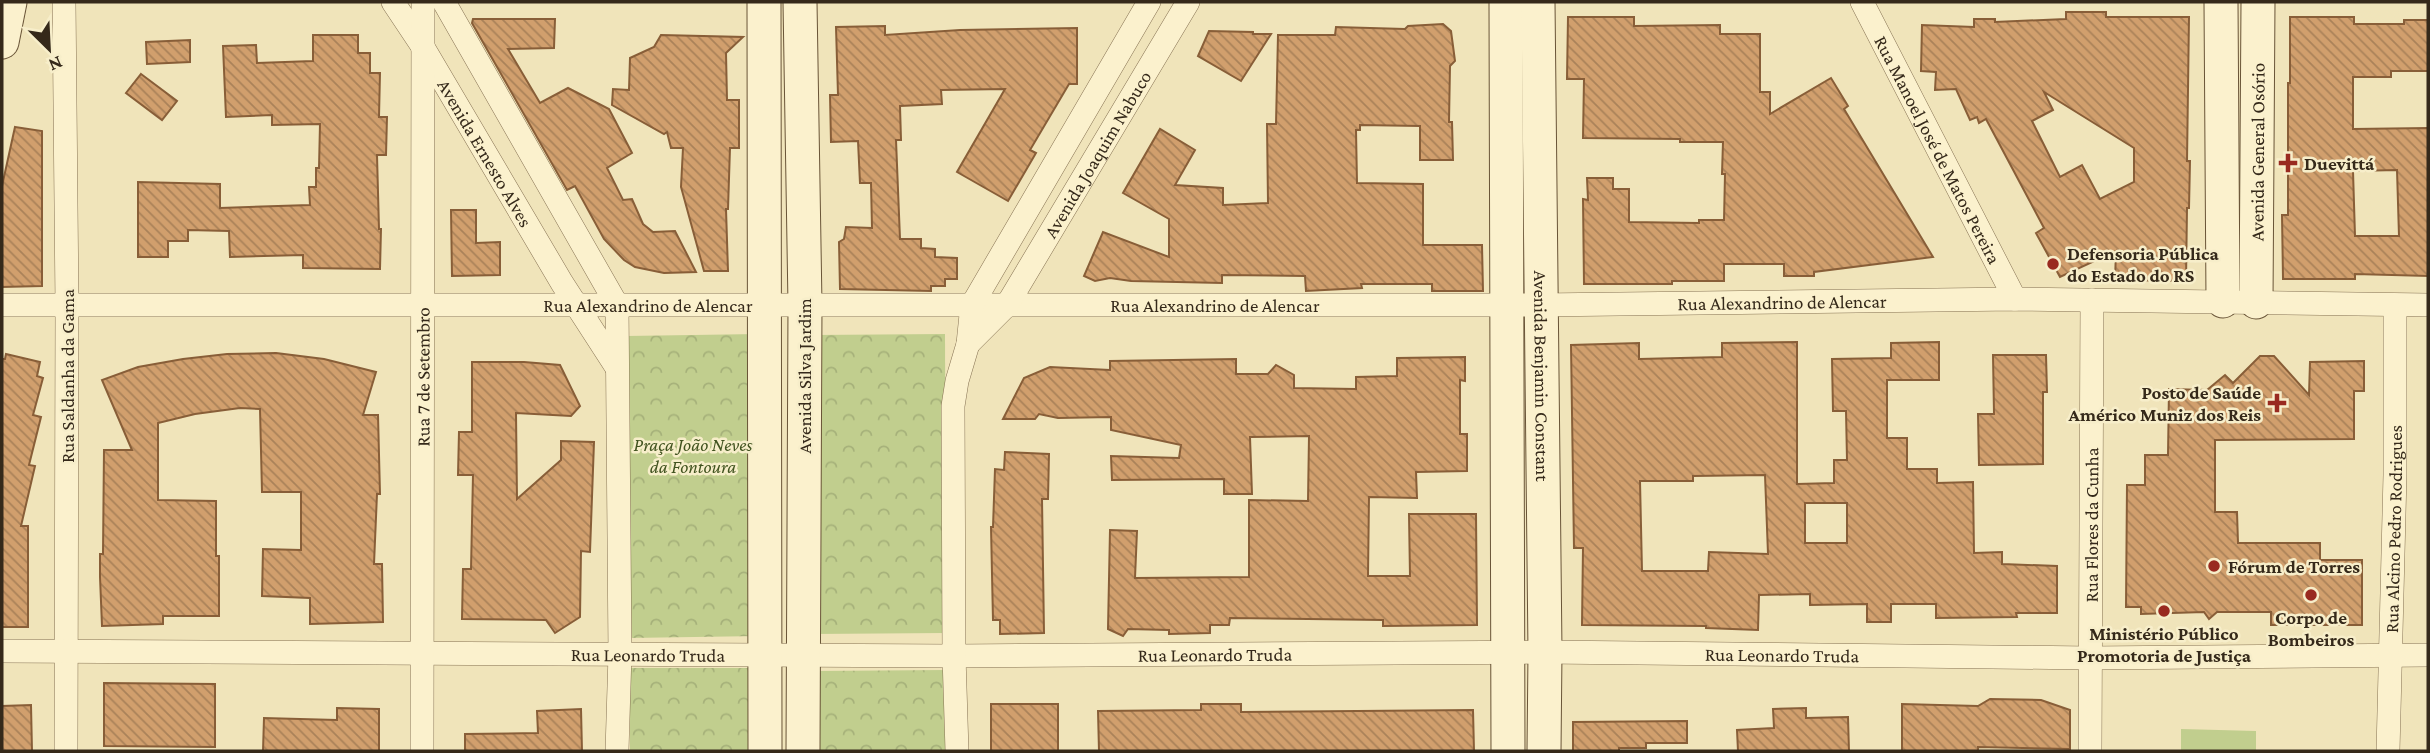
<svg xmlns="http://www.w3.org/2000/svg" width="2430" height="753" font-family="'Crimson Pro',serif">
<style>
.forest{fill:url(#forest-crowns)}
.garden{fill:#c1ce8e}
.building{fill:url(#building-back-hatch);stroke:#885e38;stroke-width:2;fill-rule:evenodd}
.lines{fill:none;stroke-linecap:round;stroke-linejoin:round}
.street-casing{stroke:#877354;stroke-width:24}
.secondary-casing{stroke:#695437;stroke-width:35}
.street{stroke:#fbf1cd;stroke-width:23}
.secondary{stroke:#fbf1cd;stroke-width:33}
.poi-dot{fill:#992a20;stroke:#f7eeca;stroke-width:2.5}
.labels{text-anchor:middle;stroke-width:5;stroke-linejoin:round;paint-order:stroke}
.street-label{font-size:19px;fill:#35291a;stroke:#f7eeca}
.poi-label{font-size:19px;font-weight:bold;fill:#35291a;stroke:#f7eeca;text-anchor:start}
.park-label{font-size:19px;font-style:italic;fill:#41531f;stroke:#f7eeca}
</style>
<defs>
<pattern id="forest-crowns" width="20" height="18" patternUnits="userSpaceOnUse" patternTransform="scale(1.75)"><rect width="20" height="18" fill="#c1ce8e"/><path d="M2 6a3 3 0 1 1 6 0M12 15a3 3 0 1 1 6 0" fill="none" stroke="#a6b17a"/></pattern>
<pattern id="building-back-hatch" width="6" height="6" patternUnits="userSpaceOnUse" patternTransform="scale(1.75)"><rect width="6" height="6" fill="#d19f6d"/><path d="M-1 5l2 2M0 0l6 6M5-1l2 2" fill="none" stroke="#aa8259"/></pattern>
</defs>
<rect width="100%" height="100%" fill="#f0e4ba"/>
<g class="forest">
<path d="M758,334L760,636L629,638L626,336Z"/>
<path d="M945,334L946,633L813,634L812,335Z"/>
<rect x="630" y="668" width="125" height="83"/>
<path d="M946,670V751H813L812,671Z"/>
</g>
<path class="garden" d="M2181,729L2256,731V751H2181Z"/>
<g class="building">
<path d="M2066,12H2106V17H2189L2187,161H2190L2189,208H2187L2186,281L2115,280L2116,251L2060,277L2036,233L2044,228L1986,119L1979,123L1977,117L1970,120L1956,89L1935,90L1936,72L1921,71L1922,25L1974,27V19H1995V22L2066,19ZM2044,92L2134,148V182L2100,199L2082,165L2060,177L2032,121L2053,110Z"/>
<path d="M1568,17H1634V26L1720,25V34H1760V92H1770V114L1831,78L1848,106L1844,109L1933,257L1814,272V276H1784V264H1724V281H1672V284H1584L1583,199L1588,200L1587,178H1613V189H1629V222L1699,223V220H1724L1725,174H1722L1723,142H1680V139L1583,138L1584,79H1567Z"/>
<path d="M2290,17H2354V24H2404V20H2428V71H2391V77H2353V129L2428,128V276L2355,274V279H2283L2282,215H2288V83H2290ZM2397,170L2399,236H2355L2353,171Z"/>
<path d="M473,19H555L554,48L508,49L540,103L568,88L609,109L632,153L607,168L623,200L632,199L643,224L653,232L675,231L696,272L664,273L635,267L624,260L604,239L575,186L567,190L472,23Z"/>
<path d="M1443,24L1451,31L1455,61L1450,66L1449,122H1452L1453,160H1420V126L1360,125V130H1356L1357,183L1423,184V245H1482L1483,291H1432V284H1361L1362,288L1306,291L1305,276L1222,275V283L1131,281L1110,278L1095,281L1084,276L1103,232L1169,257V219L1123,193L1160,129L1195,150L1175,185L1223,188V205L1268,203L1267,124H1276L1278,35H1335L1336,27L1405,29L1408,26Z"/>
<path d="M885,26V35L960,30L1077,28V84H1069L1030,150L1036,153L1008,201L957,172L1005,89L941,90L942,104L900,106L901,140H896L900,239H921V248L935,249V257L957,258V279H945V286H931V291L840,289L839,242L844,239L846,227L872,228L871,183H860L858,141L831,142L830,95H838L836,27Z"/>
<path d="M1209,31L1253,32V34H1271L1241,81L1198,56Z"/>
<path d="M313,35H358V53H370V73H380L379,117H387L386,155H377L379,229H381L380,269L303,268V255L230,257L229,231L188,230V241H168V257H138V182L220,184V208L310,205L309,187H316V168H319L320,124L272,125V115L226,117L223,46L256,45L257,63L313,61Z"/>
<path d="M661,35L743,37L726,53L727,100H739V148H730L728,209H726L728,271H704L681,187L683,148H671L667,132L664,134L612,105L613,89L629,90L630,58L654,47Z"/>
<path d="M190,40V62L147,64L146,42Z"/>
<path d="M141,74L177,101L162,120L126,93Z"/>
<path d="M15,127L42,131V286L2,287V186Z"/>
<path d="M451,210H476V243L500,242V275L452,276Z"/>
<path d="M1797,342V484L1834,483V460H1847L1846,411H1833L1832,359L1891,358V343L1939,342V380H1887V438H1907V469H1937V483L1973,482L1974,553L2002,552V564L2057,566V613H2016L2017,617L1936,618V604H1891V622H1867V604L1810,605V594L1759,595L1758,630L1706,628V626L1582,625L1583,548H1574L1571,345L1639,343V359L1722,357V343ZM1765,475L1768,554L1709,552L1708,571H1642L1640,481H1693V476ZM1805,503H1847V543H1805Z"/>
<path d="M276,353L324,359L376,372L363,415H378L380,494H377L374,564H382L383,622L310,624V598L262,596L263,549L301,550V492H262L260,409L240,408L195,414L158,423V500L216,501V556H219V616H163V624L102,626L100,577V554H103L104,450H132L102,380L138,367L183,359L227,354Z"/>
<path d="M6,354L40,362L37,376L43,378L33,415L41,417L29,465L35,466L21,526H28V627H2V359H5Z"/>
<path d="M1993,355H2046L2047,392H2043V464L1979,465L1978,414H1994Z"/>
<path d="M2260,356H2274L2309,395L2310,362L2364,361V391H2354V439L2215,440V512H2237L2238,543H2320V560H2362V625H2271V612H2217L2209,619L2204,612L2141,614V607H2126L2127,485H2145V455H2168L2169,389L2207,390L2225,375L2233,383Z"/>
<path d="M1465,357V381L1460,380V434H1467V471L1416,472L1417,498L1369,497L1368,576H1410L1409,514H1476L1477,625L1383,626V620L1230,618L1229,625H1210V633L1169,634V630L1128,629L1123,636L1108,629L1110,530L1137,531L1135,578L1249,577V500L1308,501L1309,436L1250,437L1252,494H1224V479L1112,480L1111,456L1179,458L1181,445L1111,430V417L1058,418L1039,414L1035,419H1003L1024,378L1050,367L1110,370V361L1236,359V374H1268L1276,365L1294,375V388L1356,389V377L1397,376V358Z"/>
<path d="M472,362H524L560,365L580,406L571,416L516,413L517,499L561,460V441L594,442L590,552L581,551L580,617L555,633L546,620L462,619L463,569H471L473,475H458L459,432H472Z"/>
<path d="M1005,452L1049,454L1048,499H1042L1044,633L1000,634V620H993L991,527H993L995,469L1004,470Z"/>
<path d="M104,683L215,684V747L104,746Z"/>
<path d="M1990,699L2041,700L2070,710V749L1978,747V751H1902V704L1978,706Z"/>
<rect x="991" y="704" width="67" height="47"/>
<path d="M1201,704H1241V712L1473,710L1474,751H1099L1098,711L1201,710Z"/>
<path d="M31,705L32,751H2V706Z"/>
<path d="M337,708L379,709V751H263L264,718L337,720Z"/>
<path d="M1806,708V718L1848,717L1849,751H1738L1737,730L1774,728L1773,709Z"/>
<path d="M581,709L582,751H465V734L538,733L537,711Z"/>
<path d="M1687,721V743H1646V748H1619V751H1573V722Z"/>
</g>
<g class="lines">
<g class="street-casing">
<g id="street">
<path d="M64,2L67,305L66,751"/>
<path id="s1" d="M393,2L423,47L562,283L617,368"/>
<path d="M444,2L617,305L620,654L617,751"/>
<path id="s2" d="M1862,2L2015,299"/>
<path id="s3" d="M2,305H1540L2015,299L2428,305"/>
<path id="s4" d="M968,344L1007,305L1188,2"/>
<path id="s5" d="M2,651L954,656L1545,652L2089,658L2428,655"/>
<path id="s6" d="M422,751L423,2"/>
<path d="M957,751L954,656L953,406L957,381L968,344L972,305L1149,2"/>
<path id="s7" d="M2090,751L2092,300"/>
<path id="s8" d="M2388,751L2395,475V305"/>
</g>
</g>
<g class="secondary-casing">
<g id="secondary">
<path d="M764,2L765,751"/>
<path d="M800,2L805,305L803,751"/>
<path d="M1506,2L1508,751"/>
<path id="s9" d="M1538,2L1545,652L1544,751"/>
<path d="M2221,2L2223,301"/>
<path d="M2,42L10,2"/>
<path id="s10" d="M2256,302L2258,2"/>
</g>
</g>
<use href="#street" class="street"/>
<use href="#secondary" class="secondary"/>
</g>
<g class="poi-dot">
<path d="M2284.5 152.5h7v7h7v7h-7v7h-7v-7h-7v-7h7z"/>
<circle cx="2053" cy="264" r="7"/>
<path d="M2273.5 392.5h7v7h7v7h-7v7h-7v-7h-7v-7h7z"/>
<circle cx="2214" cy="566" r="7"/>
<circle cx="2311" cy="595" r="7"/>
<circle cx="2164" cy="611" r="7"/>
</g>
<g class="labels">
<g class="street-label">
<text dy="7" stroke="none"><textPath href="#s2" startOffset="166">Rua Manoel José de Matos Pereira</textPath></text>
<text dy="7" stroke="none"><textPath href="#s10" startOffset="150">Avenida General Osório</textPath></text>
<text dy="7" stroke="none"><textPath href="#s1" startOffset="177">Avenida Ernesto Alves</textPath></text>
<text dy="7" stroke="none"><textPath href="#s4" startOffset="231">Avenida Joaquim Nabuco</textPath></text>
<text dy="7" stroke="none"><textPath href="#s3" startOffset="1780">Rua Alexandrino de Alencar</textPath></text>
<text dy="7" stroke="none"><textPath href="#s3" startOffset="646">Rua Alexandrino de Alencar</textPath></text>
<text dy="7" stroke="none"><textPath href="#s3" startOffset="1213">Rua Alexandrino de Alencar</textPath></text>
<text transform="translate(67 376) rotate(-90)" y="7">Rua Saldanha da Gama</text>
<text dy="7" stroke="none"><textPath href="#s6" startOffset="374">Rua 7 de Setembro</textPath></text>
<text transform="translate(804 376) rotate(-90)" y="7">Avenida Silva Jardim</text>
<text dy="7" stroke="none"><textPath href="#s9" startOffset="374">Avenida Benjamin Constant</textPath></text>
<text dy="7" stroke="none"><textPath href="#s7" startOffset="226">Rua Flores da Cunha</textPath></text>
<text dy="7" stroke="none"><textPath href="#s8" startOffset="222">Rua Alcino Pedro Rodrigues</textPath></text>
<text dy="7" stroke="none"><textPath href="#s5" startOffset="646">Rua Leonardo Truda</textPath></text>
<text dy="7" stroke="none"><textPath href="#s5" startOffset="1213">Rua Leonardo Truda</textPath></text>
<text dy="7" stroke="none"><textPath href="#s5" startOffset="1780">Rua Leonardo Truda</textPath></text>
</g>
<g class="poi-label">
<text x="2304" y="170">Duevittá</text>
<text x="2067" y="260">Defensoria Pública<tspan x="2067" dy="22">do Estado do RS</tspan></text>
<text x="2261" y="399" text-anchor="end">Posto de Saúde<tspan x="2261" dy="22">Américo Muniz dos Reis</tspan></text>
<text x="2228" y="573">Fórum de Torres</text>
<text x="2311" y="624" text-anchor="middle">Corpo de<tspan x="2311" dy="22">Bombeiros</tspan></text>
<text x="2164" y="640" text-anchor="middle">Ministério Público<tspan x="2164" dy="22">Promotoria de Justiça</tspan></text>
</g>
<g class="park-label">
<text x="693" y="451">Praça João Neves<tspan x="693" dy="22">da Fontoura</tspan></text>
</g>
</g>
<rect width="2430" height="753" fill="none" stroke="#35291a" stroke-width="7"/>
<g transform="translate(49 49) rotate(156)" stroke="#f7eeca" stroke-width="5" paint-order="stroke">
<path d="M0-5L12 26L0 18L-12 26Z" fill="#35291a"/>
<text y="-10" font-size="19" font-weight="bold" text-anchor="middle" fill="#35291a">N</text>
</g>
</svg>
